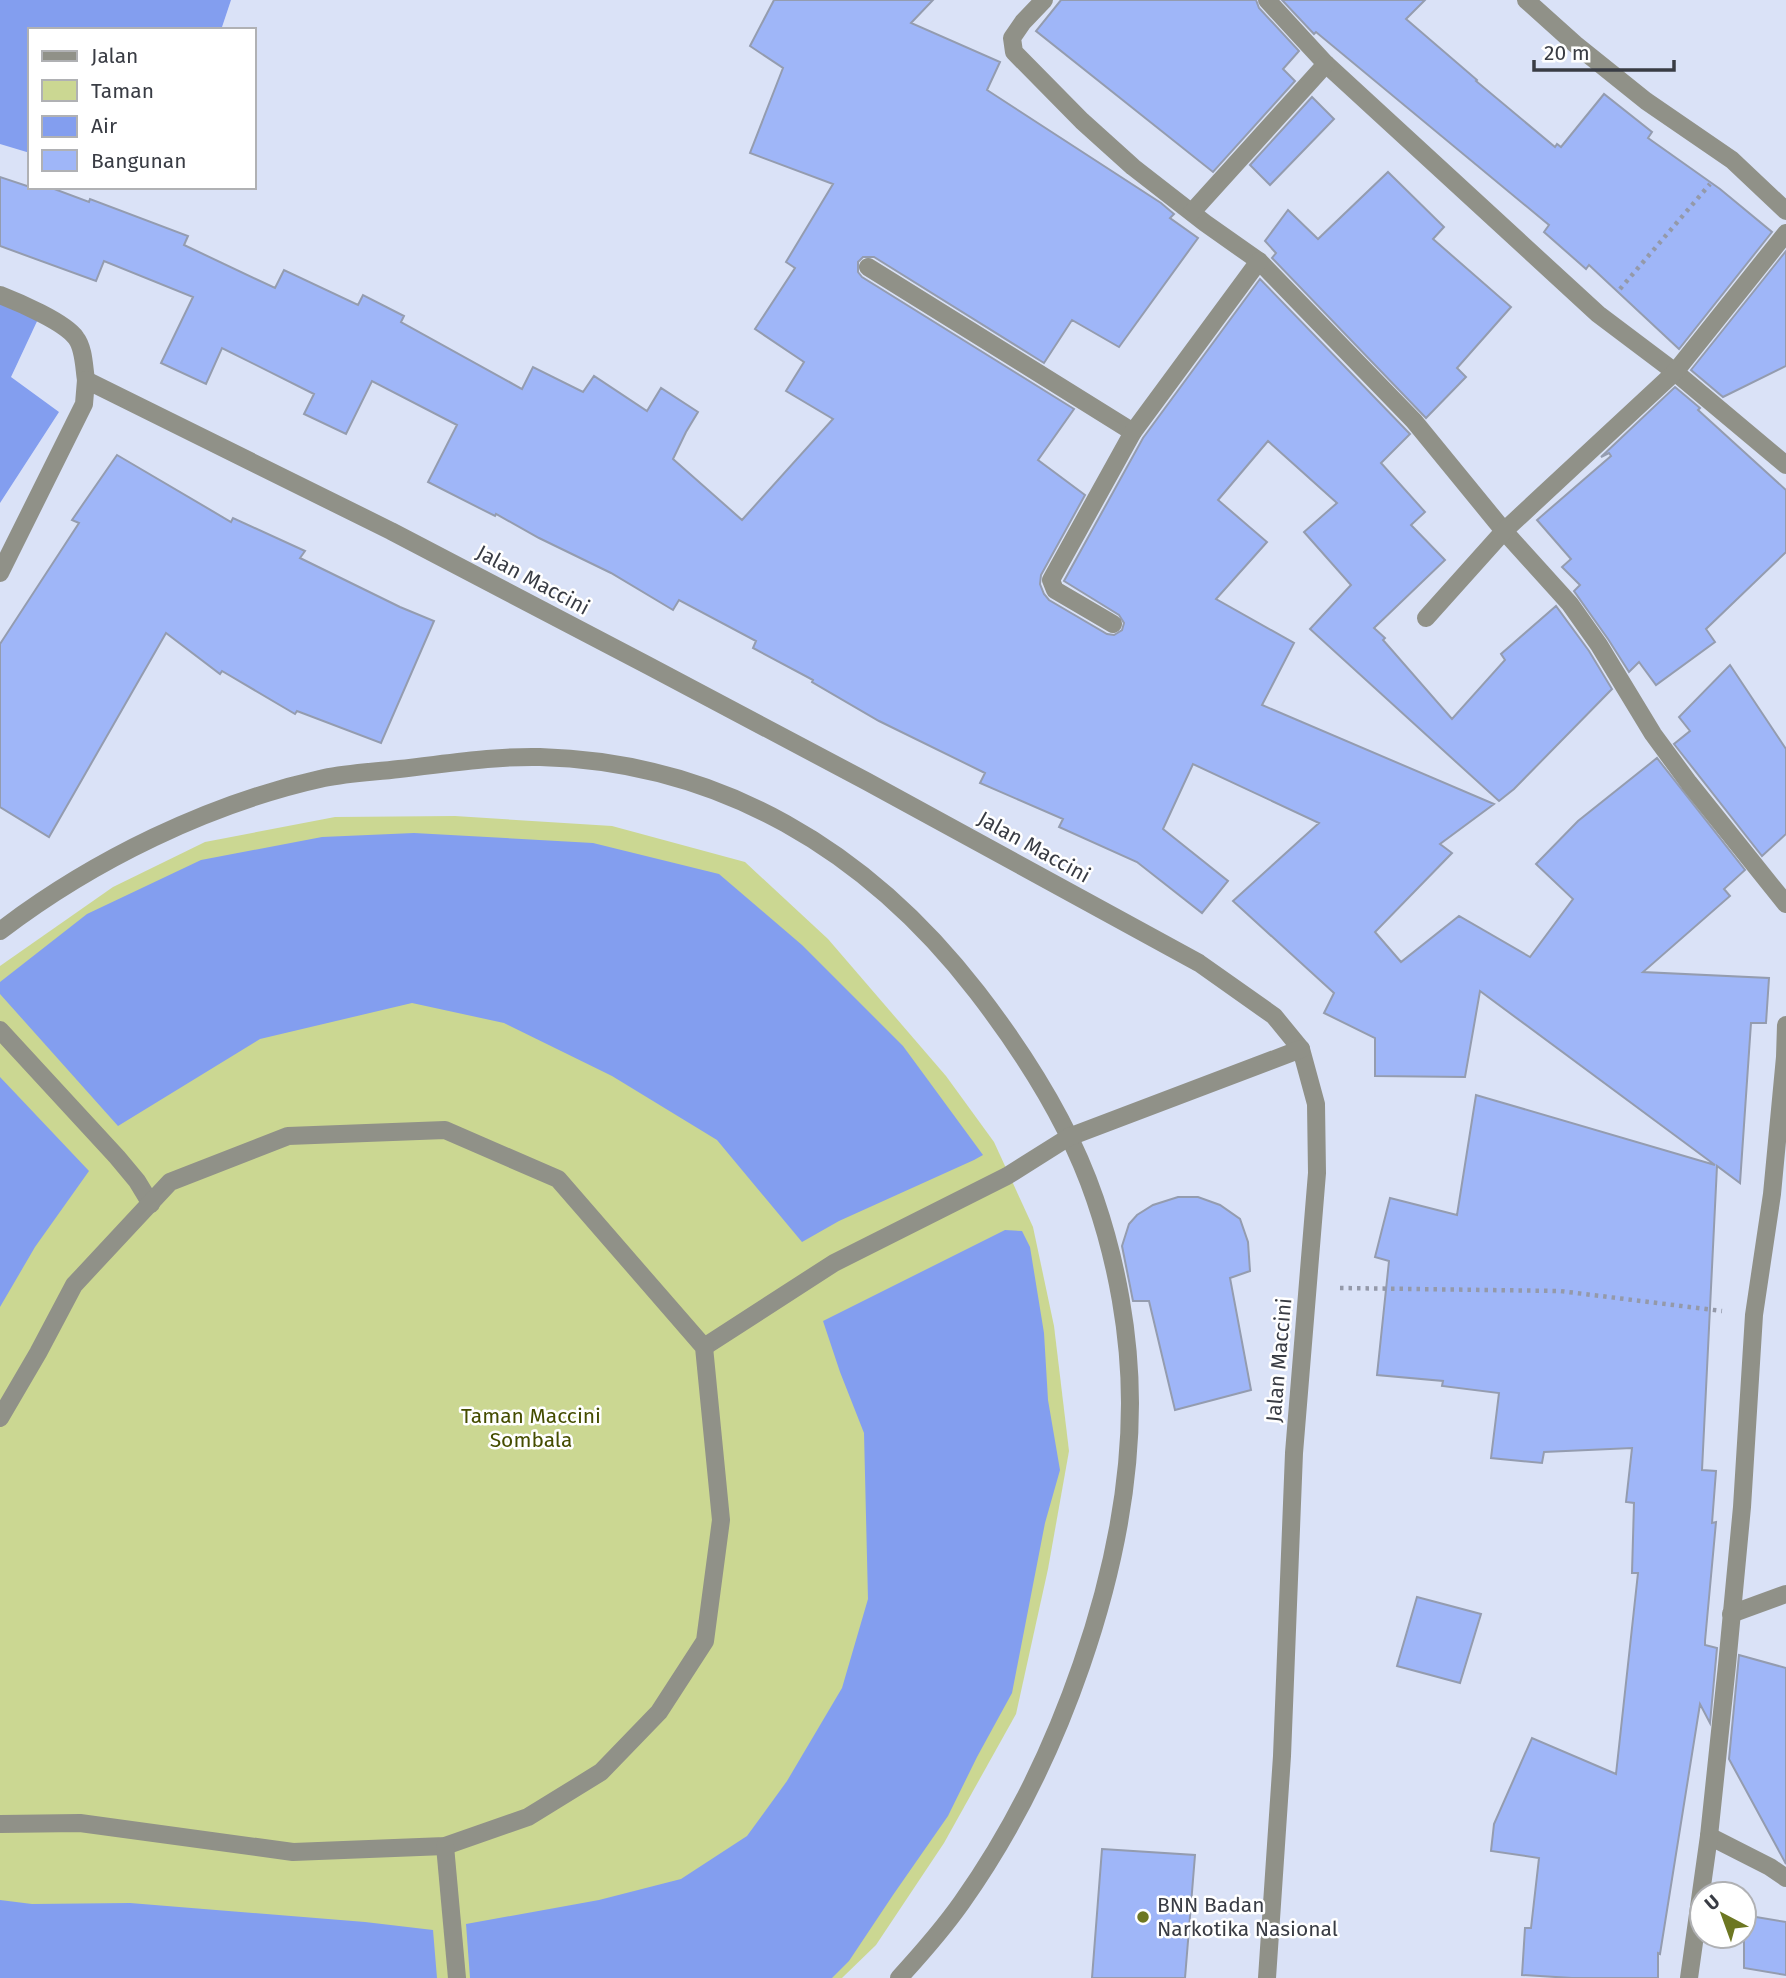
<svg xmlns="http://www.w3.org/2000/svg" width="1786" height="1978" font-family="'Fira Sans',sans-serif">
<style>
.green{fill:#cbd792}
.water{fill:#839eef}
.building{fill:#9fb6f8;stroke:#949caf;stroke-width:2}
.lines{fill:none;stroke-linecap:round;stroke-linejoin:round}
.path{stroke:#9499a9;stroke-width:4.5;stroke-dasharray:3.5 5;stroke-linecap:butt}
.minor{stroke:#909188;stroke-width:18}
.poi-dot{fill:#6d7722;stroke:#fff;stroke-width:2.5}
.labels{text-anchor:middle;stroke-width:5;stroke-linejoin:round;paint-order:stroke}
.street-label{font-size:21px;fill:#393c44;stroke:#fff}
.park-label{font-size:21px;fill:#454d00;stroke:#fff}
.poi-label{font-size:21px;fill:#393c44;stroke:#fff;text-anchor:start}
</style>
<rect width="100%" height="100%" fill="#dae2f7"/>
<path class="green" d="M455,816L612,826L745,862L828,939L946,1076L994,1142L1033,1227L1054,1326L1069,1451L1048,1569L1016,1714L944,1843L876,1945L842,1978H0V966L113,887L205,842L335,817Z"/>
<g class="water">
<path d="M0,0H231L221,30H30V153L0,144Z"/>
<path d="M0,301L39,317L11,377L59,412L0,503Z"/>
<path d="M414,833L593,843L719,874L802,945L903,1046L983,1155L974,1160L839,1221L802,1242L717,1140L612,1076L504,1023L412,1003L260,1039L118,1126L0,994V982L87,914L201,860L322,837Z"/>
<path d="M0,1077L89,1171L35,1247L0,1307Z"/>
<path d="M1005,1230L1022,1231L1030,1247L1044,1333L1048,1400L1060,1470L1045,1523L1012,1693L977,1757L948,1816L893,1895L849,1961L832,1978H470L466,1924L599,1900L681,1879L747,1836L787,1781L842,1688L868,1599L864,1433L840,1372L823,1321Z"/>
<path d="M0,1900L32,1904L130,1903L365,1922L433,1930L437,1978H0Z"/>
</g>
<g class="building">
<path d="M774,0H933L911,23L1000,62L987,90L1161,203L1174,214L1170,218L1198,238L1119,347L1072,320L1044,363L874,257H863L858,262V272L862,277L1074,409L1038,460L1085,495L1041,575L1040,584L1044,594L1049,600L1107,634L1114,635L1122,630L1124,623L1119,615L1064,581L1143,438L1260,279L1410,434L1381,463L1425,512L1411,525L1445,560L1374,628L1385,638L1383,640L1452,719L1505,660L1501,654L1556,606L1589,651L1612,689L1514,789L1499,801L1310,629L1351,585L1304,532L1337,503L1268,441L1218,500L1267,542L1216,599L1294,643L1262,705L1494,804L1440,844L1452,853L1375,932L1401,962L1459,916L1530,957L1573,899L1536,864L1578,821L1657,758L1745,870L1724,889L1730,896L1643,972L1769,978L1766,1023H1751L1740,1183L1717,1166L1702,1470L1716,1471L1712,1523L1716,1522L1705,1641V1645L1717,1648L1710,1723L1700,1704L1660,1954L1658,1953V1978H1572L1522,1975L1525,1928H1531L1539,1858L1491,1851L1494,1824L1532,1738L1616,1774L1638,1573H1632L1634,1503L1626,1502L1632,1448L1544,1452L1542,1463L1491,1458L1499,1393L1442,1386L1443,1381L1377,1375L1389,1261L1375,1257L1390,1198L1457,1215L1476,1095L1715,1165L1480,991L1465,1077L1375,1076V1038L1324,1013L1334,993L1233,901L1319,823L1193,764L1163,829L1228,881L1202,913L1137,862L1059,827L1063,819L980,783L985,773L879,721L812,682L813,680L753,648L756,641L679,600L673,610L611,573L539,538L496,514L495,516L428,482L457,425L372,381L346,434L304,414L314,394L222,348L206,384L161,363L193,297L104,261L96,281L0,246V177L30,187H49L89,202L90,199L188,236L184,245L275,288L284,270L358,305L363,295L404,316L401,322L522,389L533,367L583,392L594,376L647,411L661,388L698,412L686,432L673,459L742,520L833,419L786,391L804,362L755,329L795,268L786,262L833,184L750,153L783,68L750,46Z"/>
<path d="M1061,0H1256L1259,8L1299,51L1283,69L1295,81L1213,172L1036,31Z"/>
<path d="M1282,0H1425L1406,19L1477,80L1476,81L1555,147L1557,144L1561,147L1604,94L1652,132L1648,138L1720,189L1772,232L1679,349L1589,265L1586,269L1544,232L1549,225L1316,32L1314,34Z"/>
<path d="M1312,97L1334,119L1270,185L1250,165Z"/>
<path d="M1388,172L1444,227L1433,239L1511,307L1457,368L1466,377L1426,418L1272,258L1276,253L1265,241L1288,210L1318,239Z"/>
<path d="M1786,251V366L1723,397L1691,370Z"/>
<path d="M1675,387L1700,408L1698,410L1786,490V552L1706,629L1715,642L1656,685L1639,662L1629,672L1608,639L1574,591L1580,585L1562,567L1571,559L1537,520L1611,456L1609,453L1601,457Z"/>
<path d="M117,455L231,522L233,518L305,551L300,558L400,607L434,621L381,743L297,711L295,714L222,671L220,674L166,633L49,837L0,807V644L79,523L72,520Z"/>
<path d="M1730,665L1786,749V834L1762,856L1674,744L1690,731L1679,717Z"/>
<path d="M1178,1197H1198L1220,1205L1240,1219L1248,1242L1250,1271L1230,1278L1251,1390L1175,1410L1149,1301H1133L1122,1246L1129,1224L1137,1215L1153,1205Z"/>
<path d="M1417,1597L1481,1614L1460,1683L1397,1666Z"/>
<path d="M1739,1655L1786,1668V1864L1729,1759Z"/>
<path d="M1102,1849L1195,1855L1185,1978H1092Z"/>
<path d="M1744,1915L1786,1922V1975L1744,1968Z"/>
</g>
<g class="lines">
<g class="path">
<path d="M1620,289L1710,184"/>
<path d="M1340,1288L1560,1291L1722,1311"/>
</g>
<g class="minor">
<path d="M1044,0L1023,22L1012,38L1014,52L1082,121L1133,167L1205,223L1259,261L1414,421L1504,531L1570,604L1599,645L1653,734L1689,783L1786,904"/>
<path d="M1267,0L1326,64L1598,314L1675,372L1786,465"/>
<path d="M1526,0L1575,44L1646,101L1732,160L1786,211"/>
<path d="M1192,212L1326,64"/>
<path d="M868,267L1133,432"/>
<path d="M0,295C18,302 65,322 76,338C84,348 84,368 86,380"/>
<path d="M0,573L84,404L86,380L391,531L649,666L866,781L1199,963L1274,1016L1301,1049L1316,1104L1317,1173L1294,1453L1282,1756L1267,1978"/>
<path d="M1426,618L1504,531L1675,372L1786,233"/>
<path d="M1113,624L1055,590L1051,580L1133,432L1259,261"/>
<path d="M0,931C93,860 210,803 324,778C349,773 374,772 399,769C446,764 493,756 540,757C721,762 868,851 977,992C1024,1053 1070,1125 1095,1199C1117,1263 1130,1335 1130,1403C1130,1569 1057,1768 962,1902C943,1929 921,1954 899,1978"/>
<path d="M0,1030L117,1157L137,1181L151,1204"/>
<path d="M704,1347L834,1263L1007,1176L1069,1137L1301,1049"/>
<path d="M0,1418L38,1353L74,1285L170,1182L288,1136L445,1130L558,1179L704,1347L721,1520L705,1641L659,1712L601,1772L528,1817L445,1846L293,1852L80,1823L0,1824"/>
<path d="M1731,1614L1786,1594"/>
<path d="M1709,1836L1770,1867L1786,1878"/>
<path d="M445,1846L457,1978"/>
<path d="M1689,1978L1709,1836L1727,1665L1742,1507L1754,1315L1772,1194L1785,1057L1786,1025"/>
</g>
</g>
<circle class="poi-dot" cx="1143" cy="1917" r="7"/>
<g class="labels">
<g class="street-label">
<text transform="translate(533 580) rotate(28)" y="7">Jalan Maccini</text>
<text transform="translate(1034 847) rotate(29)" y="7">Jalan Maccini</text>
<text transform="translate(1279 1360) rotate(-85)" y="7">Jalan Maccini</text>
</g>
<g class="park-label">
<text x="531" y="1423">Taman Maccini<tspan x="531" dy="24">Sombala</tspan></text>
</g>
<g class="poi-label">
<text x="1157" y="1912">BNN Badan<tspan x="1157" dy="24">Narkotika Nasional</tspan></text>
</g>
</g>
<rect x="28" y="28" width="228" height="161" fill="#ffffff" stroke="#b0b1b4" stroke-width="2"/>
<rect x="42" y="51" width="35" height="10" fill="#909188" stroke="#b0b1b4" stroke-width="2"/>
<text x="91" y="63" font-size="21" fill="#393c44">Jalan</text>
<rect x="42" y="80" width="35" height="21" fill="#cbd792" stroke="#b0b1b4" stroke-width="2"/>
<text x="91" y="98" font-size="21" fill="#393c44">Taman</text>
<rect x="42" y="116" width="35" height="21" fill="#839eef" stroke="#b0b1b4" stroke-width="2"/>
<text x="91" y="133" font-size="21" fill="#393c44">Air</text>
<rect x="42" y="150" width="35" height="21" fill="#9fb6f8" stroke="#b0b1b4" stroke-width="2"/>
<text x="91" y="168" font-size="21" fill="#393c44">Bangunan</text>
<g transform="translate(1723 1915) rotate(319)"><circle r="33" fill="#ffffff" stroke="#b0b1b4" stroke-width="2"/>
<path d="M0-5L12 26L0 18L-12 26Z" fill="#6d7722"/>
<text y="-10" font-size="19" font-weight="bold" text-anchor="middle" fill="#393c44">U</text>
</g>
<path d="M1534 60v10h140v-10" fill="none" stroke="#393c44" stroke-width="3.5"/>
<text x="1544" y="60" font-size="21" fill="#393c44" stroke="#ffffff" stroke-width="5" paint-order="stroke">20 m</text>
</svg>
